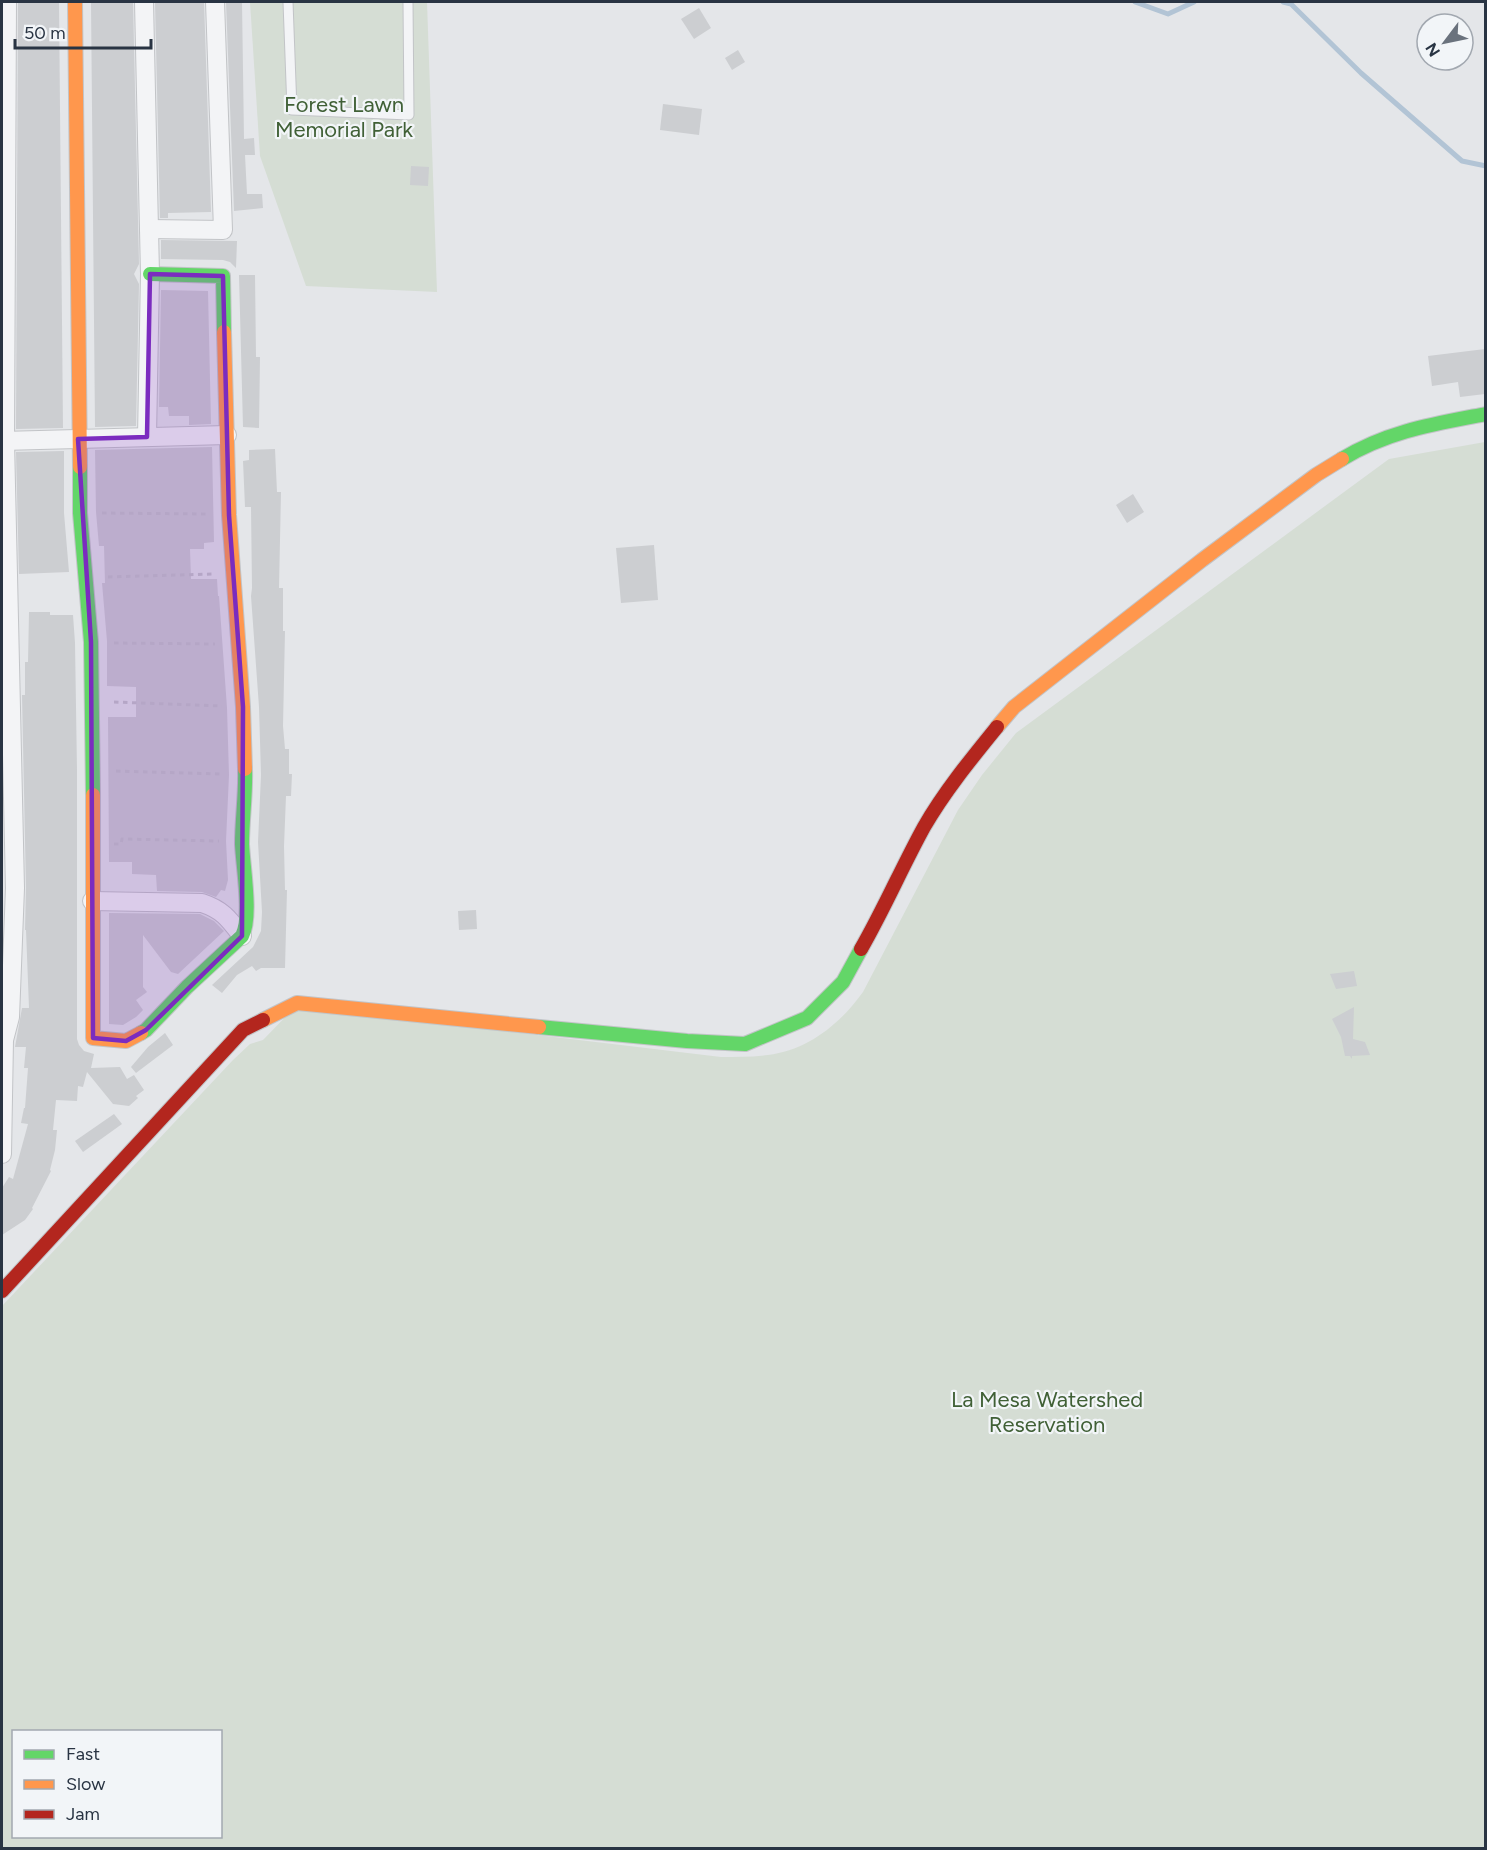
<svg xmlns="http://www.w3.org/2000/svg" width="1487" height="1850" font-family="Figtree,sans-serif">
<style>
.green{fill:#d5ddd4;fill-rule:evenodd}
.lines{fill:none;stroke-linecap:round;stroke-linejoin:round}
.stream{stroke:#b2c4d5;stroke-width:5}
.building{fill:#ccced1}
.lane-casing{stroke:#c2c4c7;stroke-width:11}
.street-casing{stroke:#c2c4c7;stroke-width:20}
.fast-casing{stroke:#c2c4c7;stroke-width:16}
.slow-casing{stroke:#c2c4c7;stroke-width:16}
.jam-casing{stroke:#c2c4c7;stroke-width:16}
.path{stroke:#c3c5c9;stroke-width:3;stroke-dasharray:4.5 4.5;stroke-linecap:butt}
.lane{stroke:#f3f4f6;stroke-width:9}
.street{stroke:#f3f4f6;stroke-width:18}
.fast{stroke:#63d668;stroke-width:14}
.slow{stroke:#ff974d;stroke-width:14}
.jam{stroke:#b3261e;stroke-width:14}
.marked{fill:#7b2cbf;fill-opacity:0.2;stroke:#7b2cbf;stroke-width:4.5;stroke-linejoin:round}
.labels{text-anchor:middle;stroke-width:4.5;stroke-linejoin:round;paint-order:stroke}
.park-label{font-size:22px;fill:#406036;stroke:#f2f5f8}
</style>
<rect width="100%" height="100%" fill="#e4e6e9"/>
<g class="green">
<path d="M250,2H427L437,292L306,286L260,156Z"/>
<path d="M1485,442V1848H2V1306L233,1060L250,1044L263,1040L296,1006L721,1057C736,1057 753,1057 768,1055C808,1050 840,1024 863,992L958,810L982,775L1016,733L1389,459ZM14,1732H220V1836H14Z"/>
</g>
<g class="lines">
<g class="stream">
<path d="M1135,2L1168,14L1194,2"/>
<path d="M1283,2L1291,4L1361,73L1462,161L1486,166"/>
</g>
</g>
<g class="building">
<path d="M18,2H59L63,428L16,429Z"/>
<path d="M91,2H133L139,264L134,274L139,284L136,426L95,427Z"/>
<path d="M155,2H204L211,212L168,213V218H160Z"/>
<path d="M226,2H242L244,139L254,138L255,155H245L247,194H262L263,208L234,211Z"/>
<path d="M699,8L711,28L694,39L681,19Z"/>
<path d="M738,50L745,62L732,70L725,58Z"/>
<path d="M663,104L702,109L699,135L660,130Z"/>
<path d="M411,166L429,167L428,186L410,185Z"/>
<path d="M161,240L237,241L236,268L230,262L223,260L161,259Z"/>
<path d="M239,275H255L256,357H260L259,428L243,427Z"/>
<path d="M161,290L208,291L211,424L189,425V416H169L168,407H159Z"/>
<path d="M1485,349V394L1460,397L1458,382L1432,386L1428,356Z"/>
<path d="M212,447L214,542L204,543V549H190L191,579H217L218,596H219L227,708L229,775L226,841L228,880L225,891L221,890L216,897L202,892L157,891L156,875L132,874V862H109L108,717H136V687L107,686V641L102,583H105L104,546H99L96,512L95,450Z"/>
<path d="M275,449L277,492H281L279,588H283V631H285L283,726L285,749H289V774H292L291,796H286L284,846L285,890H287L285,968H261L256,971L252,966L237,975L222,993L212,985L253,947L261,931L262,912L258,842L261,775L259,707L251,596L252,588L251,507H245L243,461L249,460V450Z"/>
<path d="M64,451V513L69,572L19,574L16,452Z"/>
<path d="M1133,494L1144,512L1127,523L1116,505Z"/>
<path d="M654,545L658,600L621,603L616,548Z"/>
<path d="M29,612H50V615H73L75,643L77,770V1039L79,1045L84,1051L94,1054L91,1068L120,1067L127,1079L134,1075L144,1090L136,1096L138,1098L129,1106L113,1104L87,1072L83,1087L78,1086L77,1101L56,1100L53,1130H57L55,1150L50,1170L51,1171L32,1208L33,1209L25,1220L2,1235V1188L9,1177L13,1179L28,1124L21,1123L24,1108H25L28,1068H24L26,1047H15L22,1008H29L26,930H25L26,888L22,695H25V662H28Z"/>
<path d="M476,910L477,929L459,930L458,911Z"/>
<path d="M109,913L200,914L214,921L224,931L178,974L171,972L143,935V987L147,992L136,1000L143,1010L136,1017L123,1025L109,1024Z"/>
<path d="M1354,971L1357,986L1336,989L1330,974Z"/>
<path d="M1354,1007L1353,1039L1365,1042L1370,1055L1352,1056V1059L1350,1056H1345L1341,1037L1332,1019Z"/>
<path d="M165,1033L173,1045L136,1073L131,1067L148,1047Z"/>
<path d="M114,1114L122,1124L83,1152L75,1141Z"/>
</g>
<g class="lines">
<g class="lane-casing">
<path id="lane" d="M288,2L292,110L409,115L408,2"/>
</g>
<g class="street-casing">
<g id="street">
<path d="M144,2L150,274L147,437"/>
<path d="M149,229L223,230L215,2"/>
<path d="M2,441L227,435"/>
<path d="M92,901L202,903C223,910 229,919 242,936"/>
<path d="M2,1154L4,1040L10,1017L15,888L5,441L7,2"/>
</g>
</g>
<g class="fast-casing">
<g id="fast">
<path d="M150,274L223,276L224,332"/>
<path d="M1342,459C1388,431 1434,424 1486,414"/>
<path d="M80,467V513L91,642L93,795"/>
<path d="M539,1027L687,1041L745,1044L807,1018L843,982L861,949"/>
<path d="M141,1033L146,1030L187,987L242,936C252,917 243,867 242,844C242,819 246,794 245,769"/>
</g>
</g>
<g class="slow-casing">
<g id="slow">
<path d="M75,2L80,467"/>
<path d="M224,332L229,515L243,707L245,769"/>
<path d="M997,727L1014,707L1202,560L1316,475L1342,459"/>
<path d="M93,795V1038L126,1041L141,1033"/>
<path d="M263,1020L297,1003L539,1027"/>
</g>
</g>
<g class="jam-casing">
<g id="jam">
<path d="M861,949C884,909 902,867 924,827C944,792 971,759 997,727"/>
<path d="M2,1291L243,1030L263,1020"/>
</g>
</g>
<g class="path">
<path d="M102,513L207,514"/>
<path d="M108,577L213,574"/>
<path d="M114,643L215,644"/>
<path d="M114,702L222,706"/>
<path d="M116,771L223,774"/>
<path d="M114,844H121L122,839L219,841"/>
</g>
<use href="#lane" class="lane"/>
<use href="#street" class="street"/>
<use href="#fast" class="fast"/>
<use href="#slow" class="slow"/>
<use href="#jam" class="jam"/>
</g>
<path class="marked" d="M150,274L223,276L229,515L243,707L242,936L146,1030L126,1041L93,1038L91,642L78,439L147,437Z"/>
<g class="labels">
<g class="park-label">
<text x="344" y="112">Forest Lawn<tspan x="344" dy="25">Memorial Park</tspan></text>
<text x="1047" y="1407">La Mesa Watershed<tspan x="1047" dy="25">Reservation</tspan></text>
</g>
</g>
<rect width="1487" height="1850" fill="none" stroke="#293443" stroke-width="6"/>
<rect x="12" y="1730" width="210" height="108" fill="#f2f5f8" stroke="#a2a8b0" stroke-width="1.5"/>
<rect x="24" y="1750" width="30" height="9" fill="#63d668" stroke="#a2a8b0" stroke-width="1.5"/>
<text x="66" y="1760" font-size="18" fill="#293443">Fast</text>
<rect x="24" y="1780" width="30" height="9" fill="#ff974d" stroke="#a2a8b0" stroke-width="1.5"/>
<text x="66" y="1790" font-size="18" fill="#293443">Slow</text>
<rect x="24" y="1810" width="30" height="9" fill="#b3261e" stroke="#a2a8b0" stroke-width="1.5"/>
<text x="66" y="1820" font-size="18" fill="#293443">Jam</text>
<g transform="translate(1445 42) rotate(238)"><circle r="28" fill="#f2f5f8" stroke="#a2a8b0" stroke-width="1.5"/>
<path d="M0-4.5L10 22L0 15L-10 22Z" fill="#6a727d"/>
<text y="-9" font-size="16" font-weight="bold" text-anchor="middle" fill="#293443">N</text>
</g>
<path d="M15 39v9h136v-9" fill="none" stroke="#293443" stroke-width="3"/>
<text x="24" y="39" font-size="18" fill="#293443" stroke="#f2f5f8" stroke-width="4.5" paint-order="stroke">50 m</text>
</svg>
